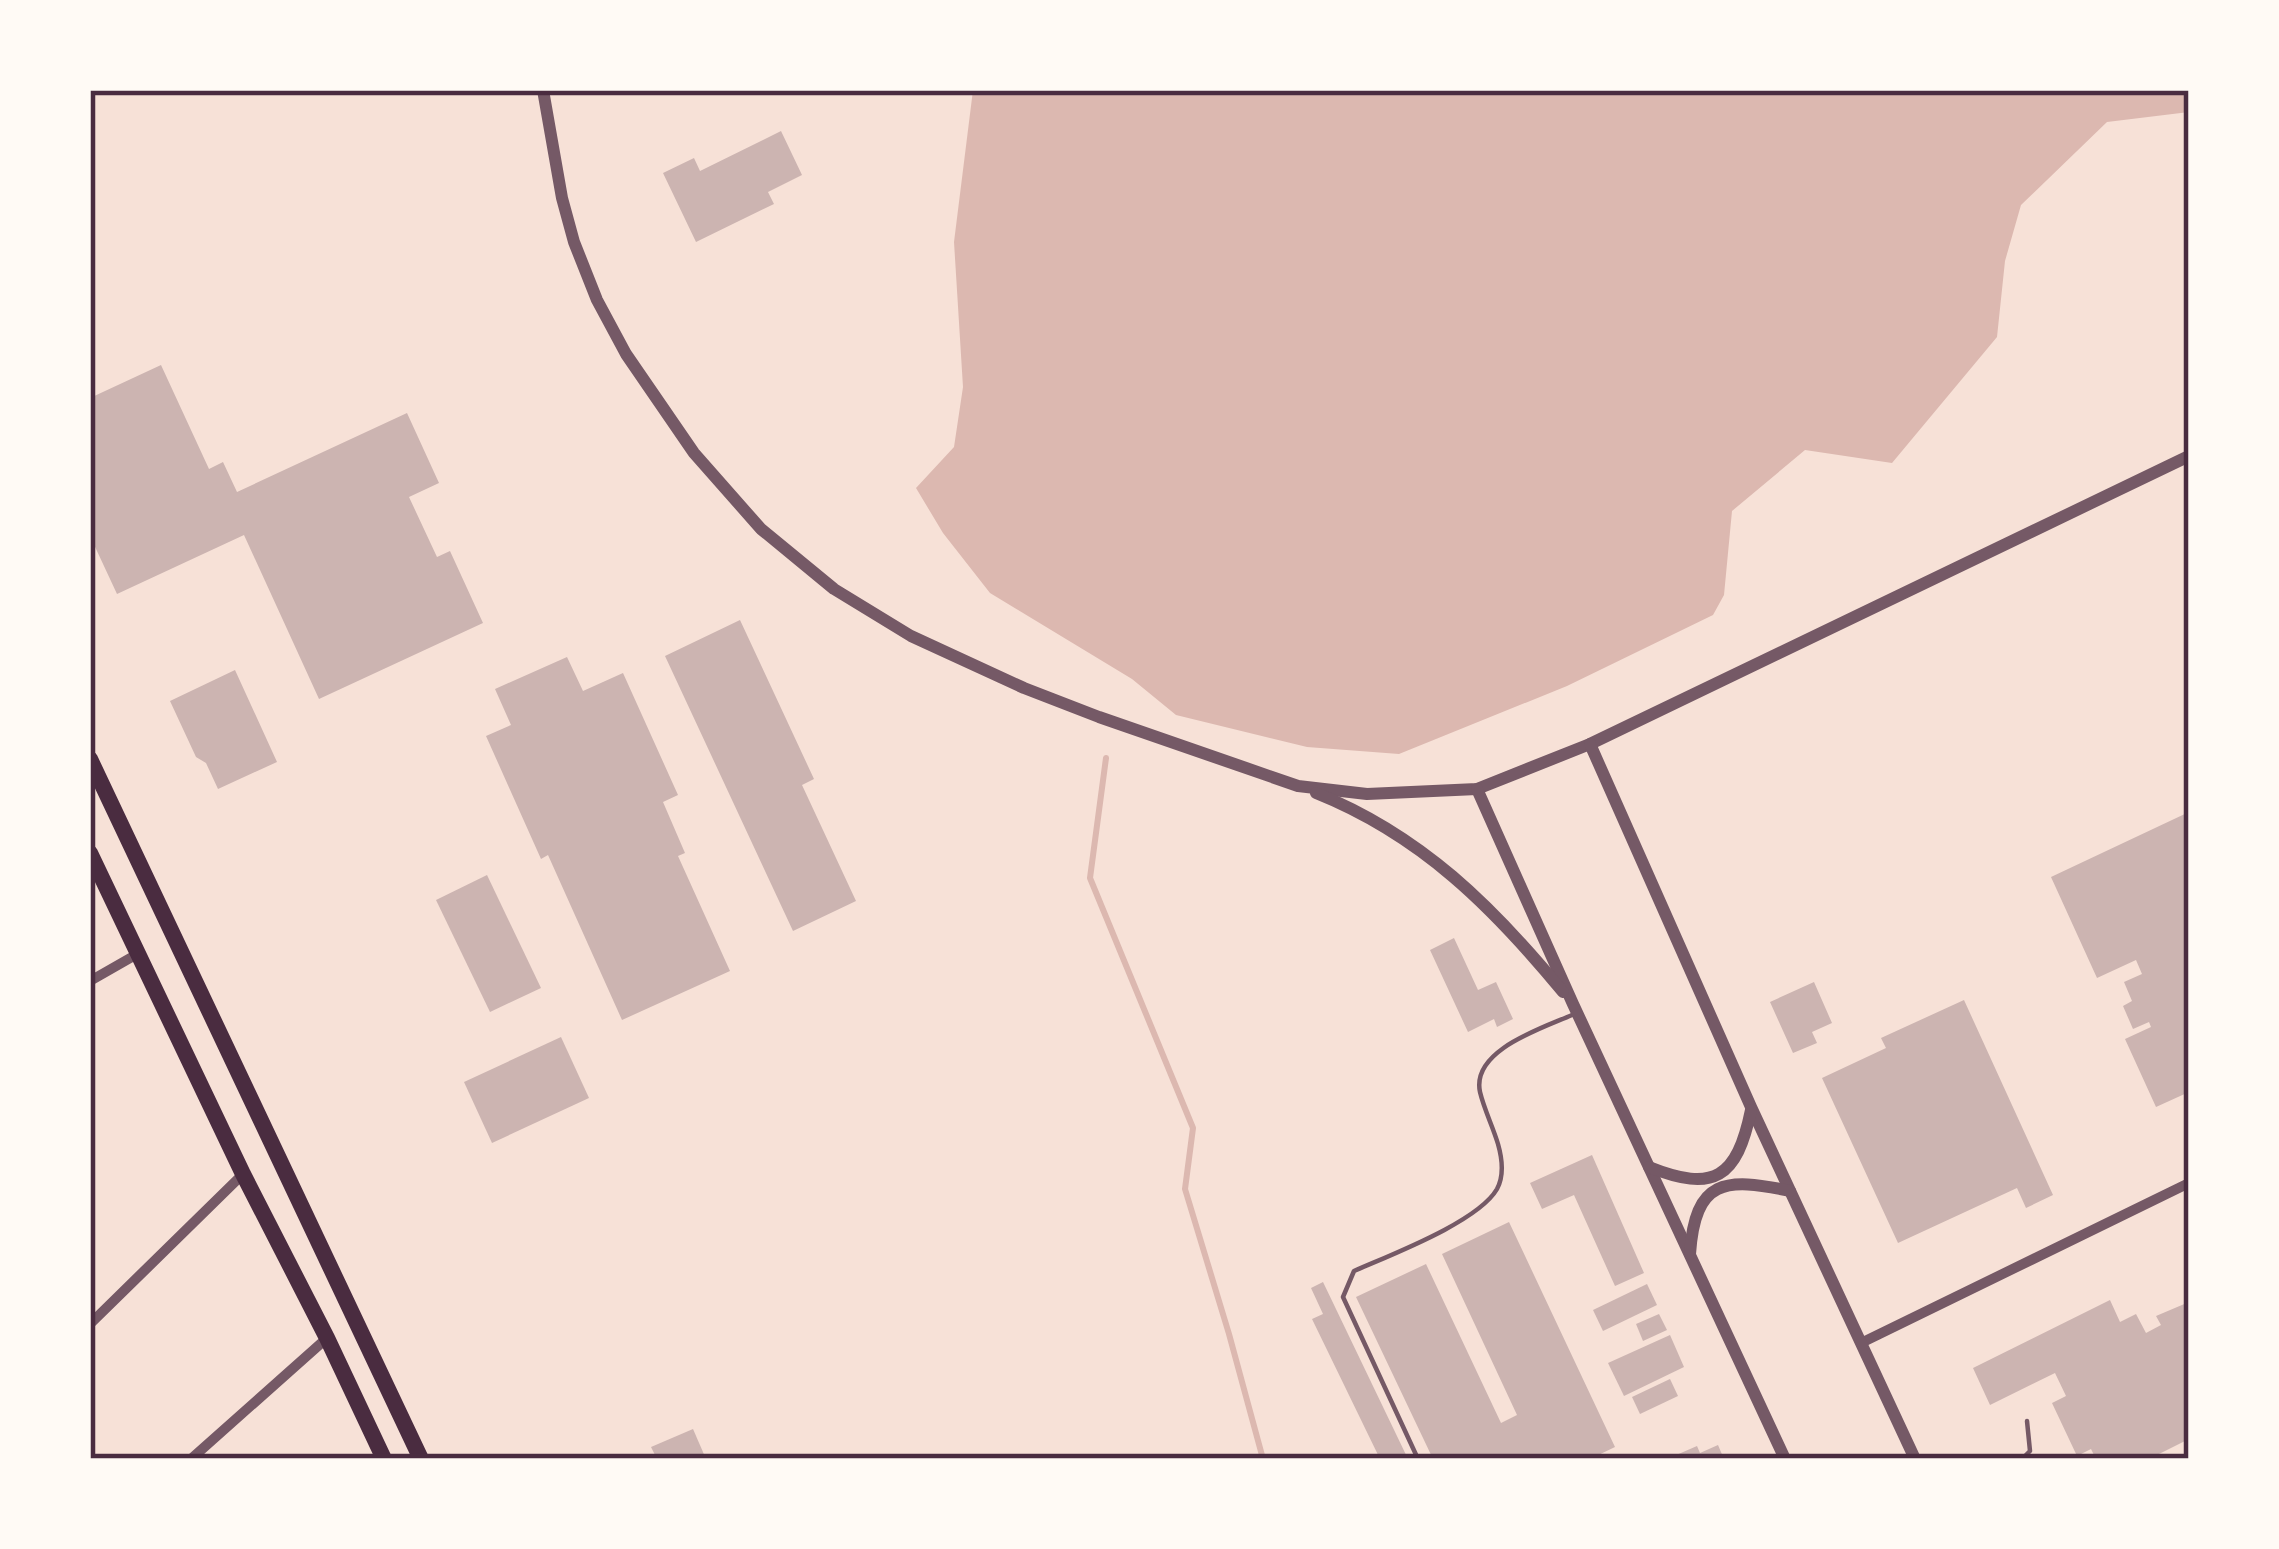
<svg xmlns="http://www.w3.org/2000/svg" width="2279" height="1549" font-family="'DejaVu Sans',sans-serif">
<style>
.water{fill:#dcb8b0}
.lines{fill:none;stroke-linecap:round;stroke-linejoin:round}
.stream{stroke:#dcb8b0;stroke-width:6}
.building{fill:#ccb4b1}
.service{stroke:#755966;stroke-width:4.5}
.minor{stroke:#755966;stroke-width:10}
.tertiary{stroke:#755966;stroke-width:12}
.trunk{stroke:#4a2c40;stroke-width:16}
.neatline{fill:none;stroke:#4a2c40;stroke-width:4.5}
</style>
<rect width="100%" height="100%" fill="#f7e1d7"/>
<path class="water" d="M973,90H2189V112L2107,122L2021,205L2005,261L1997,337L1892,463L1805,450L1732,511L1724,595L1713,615L1567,686L1399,754L1307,747L1176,715L1132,679L990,593L943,533L916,488L954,447L963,387L954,242Z"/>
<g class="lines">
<path class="stream" d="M1106,758L1090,878L1193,1128L1185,1189L1229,1334L1263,1459"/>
</g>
<g class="building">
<path d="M781,131L802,175L768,192L774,204L696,242L663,173L694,158L700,171Z"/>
<path d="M161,365L209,469L223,462L237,492L407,413L439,483L409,497L437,557L450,551L483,623L319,699L244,535L117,594L90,536V398Z"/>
<path d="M740,620L814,779L802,785L856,901L793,931L665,656Z"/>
<path d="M567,657L583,691L623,673L678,795L663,802L685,853L678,856L730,971L622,1020L548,855L541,859L486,736L511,725L495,689Z"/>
<path d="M235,670L277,762L218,789L206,763L196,757L170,701Z"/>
<path d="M2189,812V1092L2156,1107L2125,1039L2151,1027L2149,1022L2133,1029L2123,1006L2132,1001L2124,982L2142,974L2136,960L2097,978L2051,877Z"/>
<path d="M487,875L541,988L490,1012L436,900Z"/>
<path d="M1454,938L1478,990L1496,982L1513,1019L1497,1027L1494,1019L1468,1032L1430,950Z"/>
<path d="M1814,982L1832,1023L1812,1032L1817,1043L1793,1053L1770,1002Z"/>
<path d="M1964,1000L2053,1195L2026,1208L2017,1188L1898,1243L1822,1078L1886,1048L1881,1038Z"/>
<path d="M561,1037L589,1098L492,1143L464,1082Z"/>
<path d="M1592,1155L1644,1273L1615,1286L1574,1195L1542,1209L1530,1183Z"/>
<path d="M1509,1222L1615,1447L1590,1459H1433L1356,1297L1426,1264L1501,1423L1517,1415L1442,1254Z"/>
<path d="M1323,1282L1408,1459H1380L1312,1319L1323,1314L1311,1288Z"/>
<path d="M1647,1284L1657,1305L1603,1331L1593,1310Z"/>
<path d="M2110,1300L2120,1322L2136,1314L2146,1333L2161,1325L2156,1316L2189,1302V1439L2149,1459H2096L2091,1449L2077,1456L2052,1403L2066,1396L2055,1373L1990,1405L1973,1368Z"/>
<path d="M1659,1314L1667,1330L1643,1341L1636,1324Z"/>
<path d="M1670,1335L1684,1367L1624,1396L1608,1363Z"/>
<path d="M1670,1379L1678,1396L1640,1414L1632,1397Z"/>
<path d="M693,1429L706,1459H657L651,1447Z"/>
<path d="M1718,1445L1724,1459H1667L1697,1446L1700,1453Z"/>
</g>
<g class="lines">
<g class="service">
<path d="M1418,1459L1343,1297L1354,1271C1390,1255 1478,1222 1497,1189C1504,1176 1502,1158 1498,1144C1493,1127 1484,1109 1480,1092C1471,1050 1543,1028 1572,1015"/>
<path d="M2022,1459L2030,1451L2027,1421"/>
</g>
<g class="minor">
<path d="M90,981L139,953"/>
<path d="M90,1324L243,1174"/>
<path d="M1861,1343L2189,1183"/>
<path d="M191,1459L327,1338"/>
</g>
<g class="tertiary">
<path d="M543,90L562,198L574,242L597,300L626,354L694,453L761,529L834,589L911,636L1024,688L1099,717L1298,786L1367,794L1477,789L1590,744L2189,456"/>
<path d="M1590,744L1751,1107L1915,1459"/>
<path d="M1477,789L1573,1004L1785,1459"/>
<path d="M1316,793C1421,835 1493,907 1563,992"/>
<path d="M1649,1167C1714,1193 1737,1178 1751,1110"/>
<path d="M1690,1254C1695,1179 1725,1177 1790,1191"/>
</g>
<g class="trunk">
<path d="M90,759L421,1459"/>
<path d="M90,853L243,1174L327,1338L384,1459"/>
</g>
</g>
<rect width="2279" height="1549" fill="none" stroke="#fffaf5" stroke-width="186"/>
<rect x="93" y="93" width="2093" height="1363" class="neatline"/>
</svg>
